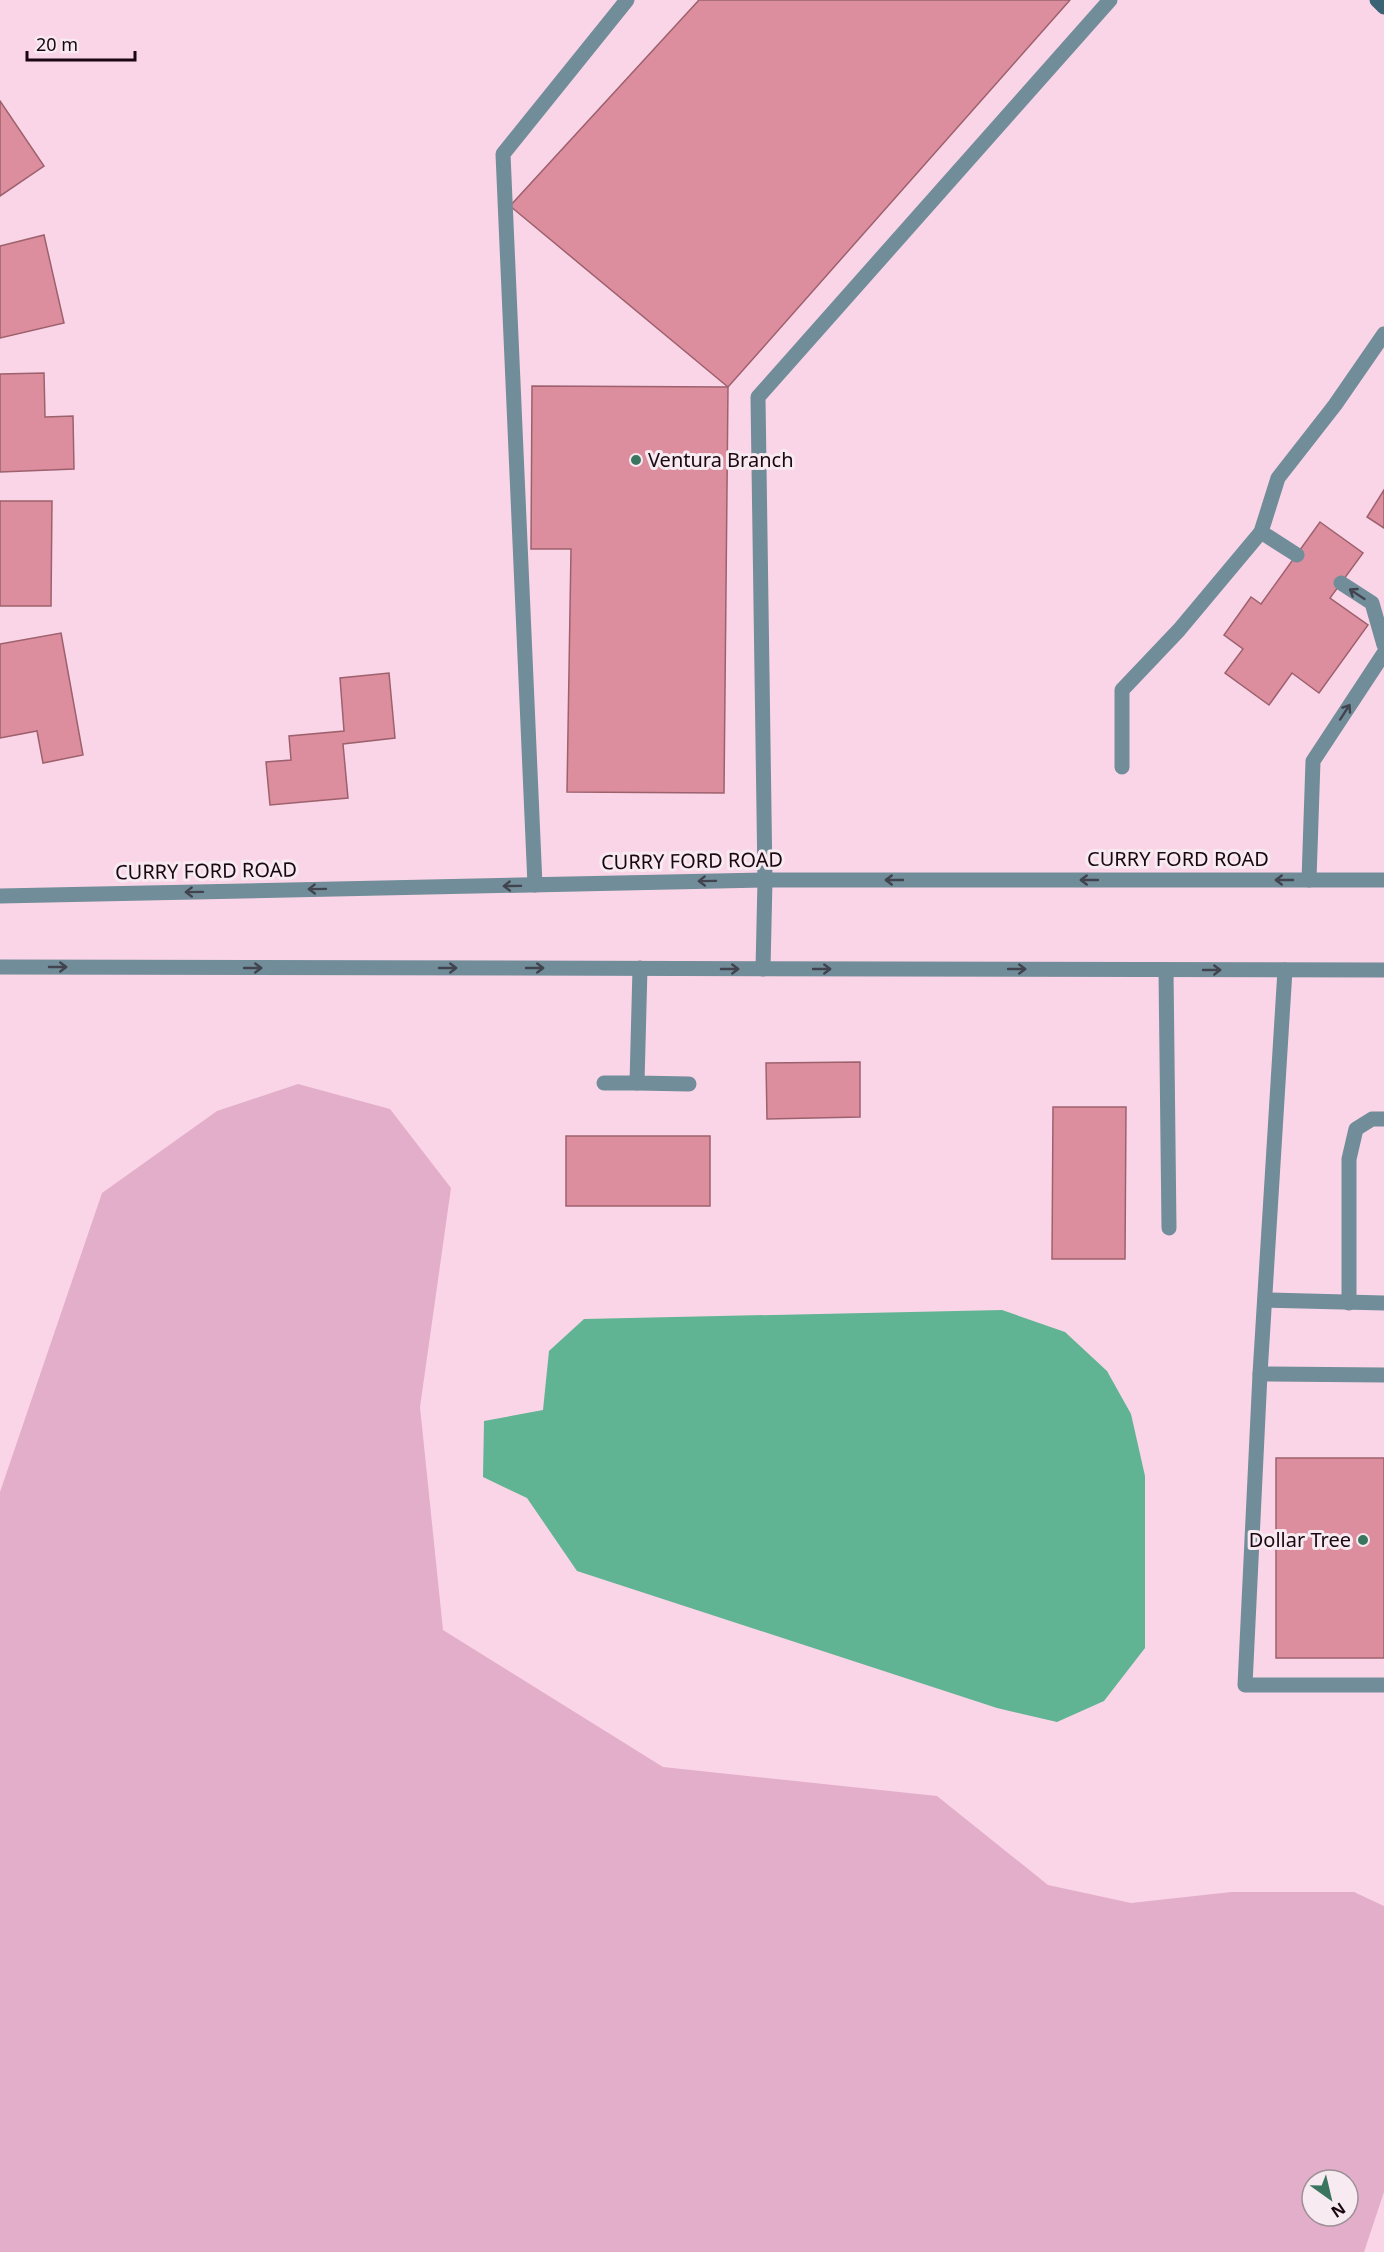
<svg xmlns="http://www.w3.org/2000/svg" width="1384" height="2252" font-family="'Noto Sans',sans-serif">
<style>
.green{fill:#e3aec9;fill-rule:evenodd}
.water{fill:#60b493}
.building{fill:#dc8e9e;stroke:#9d616d;stroke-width:1.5}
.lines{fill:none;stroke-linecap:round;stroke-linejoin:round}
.service{stroke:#718d99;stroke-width:15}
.minor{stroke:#718d99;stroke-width:15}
.tertiary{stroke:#718d99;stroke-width:15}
.secondary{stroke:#3a6475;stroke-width:15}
.oneway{stroke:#41434f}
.poi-dot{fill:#3a755f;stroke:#f7eaf0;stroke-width:2}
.labels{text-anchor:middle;stroke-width:6;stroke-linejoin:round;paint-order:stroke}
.poi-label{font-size:20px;fill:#1a0712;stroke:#f7eaf0;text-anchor:start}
.street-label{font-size:20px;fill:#1a0712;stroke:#f7eaf0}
</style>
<rect width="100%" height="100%" fill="#fad5e7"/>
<path class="green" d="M298,1084L390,1109L451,1188L420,1407L443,1630L663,1767L937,1796L1048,1885L1131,1903L1231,1892H1354L1384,1906V2192L1364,2252H0V1492L102,1193L217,1111ZM1312,2180H1348V2216H1312Z"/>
<path class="water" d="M1002,1310L1065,1332L1107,1371L1131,1414L1145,1476V1648L1104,1701L1057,1722L997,1708L577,1571L527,1498L483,1477L484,1421L543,1410L549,1351L584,1319Z"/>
<g class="building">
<path d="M699,0H1070L728,387L510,206Z"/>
<path d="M0,101L44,166L0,196Z"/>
<path d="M44,235L64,323L0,338V246Z"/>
<path d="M44,373L45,417L73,416L74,469L0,472V374Z"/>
<path d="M532,386L728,387L724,793L567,792L571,549H531Z"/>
<path d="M1384,490V528L1367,517Z"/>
<path d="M0,501H52L51,606H0Z"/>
<path d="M1320,522L1363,553L1330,598L1368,625L1319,693L1292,673L1269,705L1225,673L1243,649L1224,635L1251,597L1261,604Z"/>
<path d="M61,633L83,755L43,763L37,731L0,738V644Z"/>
<path d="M389,673L395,738L343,744L348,798L270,805L266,762L291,760L289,736L344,731L340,678Z"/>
<path d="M860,1062V1117L767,1119L766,1063Z"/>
<path d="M1053,1107H1126L1125,1259H1052Z"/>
<rect x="566" y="1136" width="144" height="70"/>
<rect x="1276" y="1458" width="108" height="200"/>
</g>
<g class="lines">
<g class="service">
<path d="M1261,532L1297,555"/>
<path d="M1341,583L1372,603L1384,645"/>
<path d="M1122,767V690L1179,630L1261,532L1278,478L1335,405L1384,334"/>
<path d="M765,880L758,397L1110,0"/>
<path d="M1309,880L1313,761L1384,653"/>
<path d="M535,885L503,154L627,0"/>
<path d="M640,968L637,1083L689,1084"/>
<path d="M1166,970L1169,1228"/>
<path d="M1285,970L1260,1374L1384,1375"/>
<path d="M604,1083H637"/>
<path d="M1265,1300L1384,1303"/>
<path d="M1349,1303V1159L1356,1129L1372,1119H1384"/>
<path d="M1260,1374L1245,1685H1384"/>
</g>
<path class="minor" d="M763,969L765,880"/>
<g class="tertiary">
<path d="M0,896L765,880H1384"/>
<path d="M0,967L1384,970"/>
</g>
<path class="secondary" d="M1377,0L1384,7"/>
</g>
<defs><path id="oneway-shaft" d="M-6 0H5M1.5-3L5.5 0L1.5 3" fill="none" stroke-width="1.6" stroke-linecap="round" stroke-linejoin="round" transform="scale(1.5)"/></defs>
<g class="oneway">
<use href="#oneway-shaft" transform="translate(1357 594) rotate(-147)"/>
<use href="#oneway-shaft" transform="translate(1345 712) rotate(-57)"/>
<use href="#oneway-shaft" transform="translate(894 880) rotate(180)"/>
<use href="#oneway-shaft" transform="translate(1089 880) rotate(180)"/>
<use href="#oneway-shaft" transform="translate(1284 880) rotate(180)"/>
<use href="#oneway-shaft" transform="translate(707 881) rotate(179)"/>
<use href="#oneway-shaft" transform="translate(512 886) rotate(179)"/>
<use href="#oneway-shaft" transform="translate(317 889) rotate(179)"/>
<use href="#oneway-shaft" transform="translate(194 892) rotate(179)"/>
<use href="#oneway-shaft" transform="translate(58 967)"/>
<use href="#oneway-shaft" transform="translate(253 968)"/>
<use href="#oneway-shaft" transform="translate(448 968)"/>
<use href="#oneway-shaft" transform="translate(535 968)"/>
<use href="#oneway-shaft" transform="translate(730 969)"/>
<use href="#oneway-shaft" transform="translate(822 969)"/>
<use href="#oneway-shaft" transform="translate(1017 969)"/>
<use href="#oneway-shaft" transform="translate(1212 970)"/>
</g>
<g class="poi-dot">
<circle cx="636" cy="460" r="6"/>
<circle cx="1363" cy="1540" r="6"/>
</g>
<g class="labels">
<g class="poi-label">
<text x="648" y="467">Ventura Branch</text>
<text x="1351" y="1547" text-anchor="end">Dollar Tree</text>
</g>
<g class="street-label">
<text x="1178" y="866">CURRY FORD ROAD</text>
<text transform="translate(692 861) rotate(-1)" y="7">CURRY FORD ROAD</text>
<text transform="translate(206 871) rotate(-1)" y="7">CURRY FORD ROAD</text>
</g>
</g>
<g transform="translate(1330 2198) rotate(146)"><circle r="28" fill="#f7eaf0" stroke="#9f8f97" stroke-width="1.5"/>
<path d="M0-4.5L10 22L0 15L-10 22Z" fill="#3a755f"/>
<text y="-9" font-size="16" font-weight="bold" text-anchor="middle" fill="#1a0712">N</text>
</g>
<path d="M27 51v9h108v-9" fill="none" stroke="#1a0712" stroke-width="3"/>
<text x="36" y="51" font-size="18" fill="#1a0712" stroke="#f7eaf0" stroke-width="4.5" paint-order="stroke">20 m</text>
</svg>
